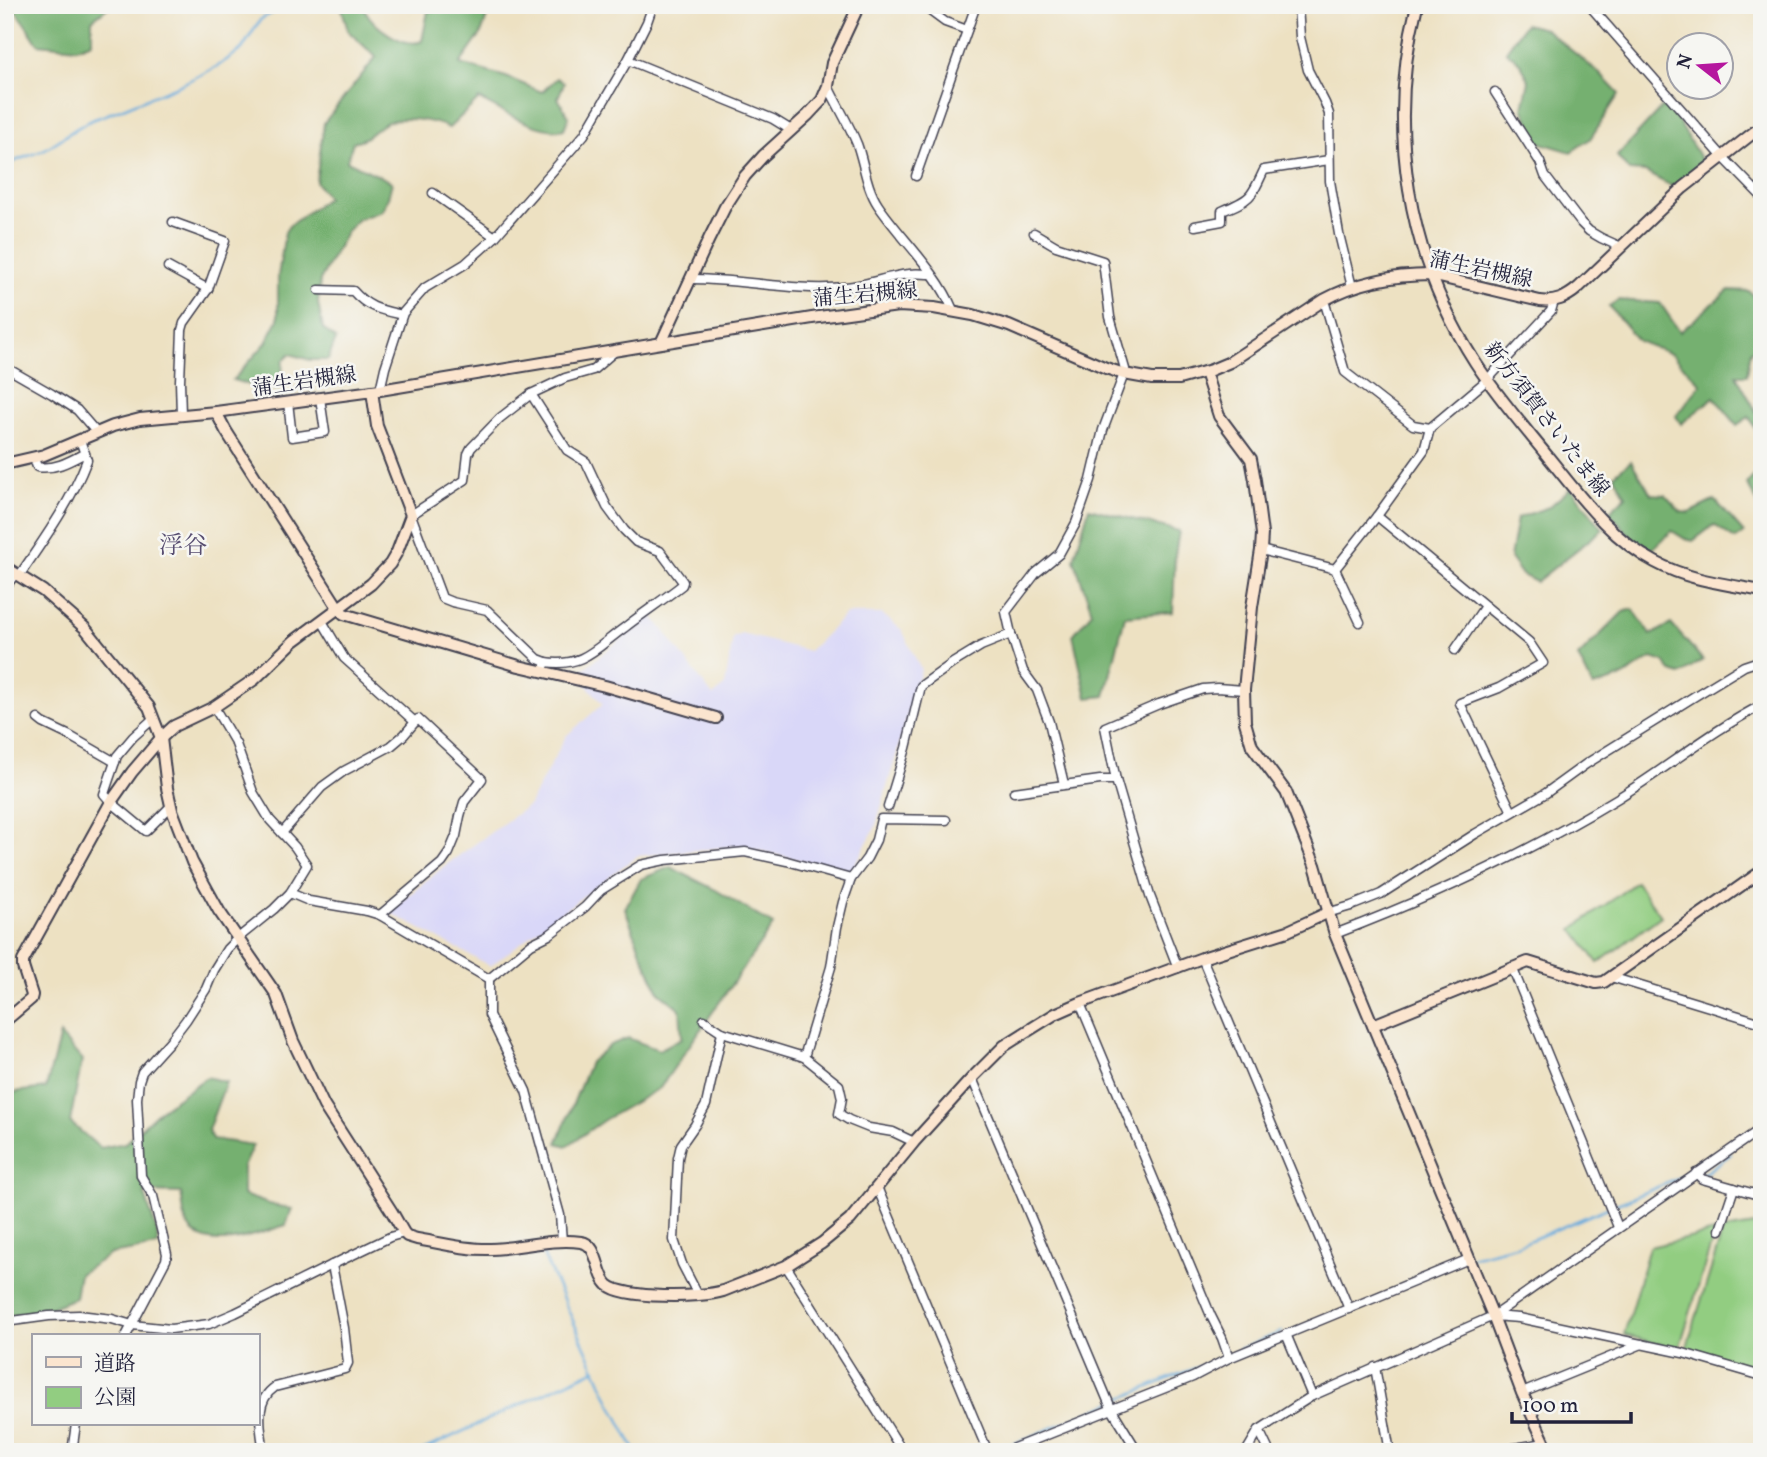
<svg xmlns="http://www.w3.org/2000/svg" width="1767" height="1457" font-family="Vollkorn,'Noto Serif JP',serif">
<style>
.built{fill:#d9d7f8}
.green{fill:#92cd81;stroke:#5a785e;stroke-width:2}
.forest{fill:#75b06f;stroke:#4c6955;stroke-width:2}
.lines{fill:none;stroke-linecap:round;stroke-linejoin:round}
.stream{stroke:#68abdc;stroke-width:2.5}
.street-casing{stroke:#403f4f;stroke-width:11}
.secondary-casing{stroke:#403f4f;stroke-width:14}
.street{stroke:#fff;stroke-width:8}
.secondary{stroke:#fbe5cf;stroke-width:10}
.labels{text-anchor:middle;stroke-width:5;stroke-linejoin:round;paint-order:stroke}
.street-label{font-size:21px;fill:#22223b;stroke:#f6f6f2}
.quarter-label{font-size:24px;fill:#584e71;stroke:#f6f6f2}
</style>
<rect width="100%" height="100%" fill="#f6f6f2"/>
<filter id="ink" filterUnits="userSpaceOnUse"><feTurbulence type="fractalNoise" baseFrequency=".0143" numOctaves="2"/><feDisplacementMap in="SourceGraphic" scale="14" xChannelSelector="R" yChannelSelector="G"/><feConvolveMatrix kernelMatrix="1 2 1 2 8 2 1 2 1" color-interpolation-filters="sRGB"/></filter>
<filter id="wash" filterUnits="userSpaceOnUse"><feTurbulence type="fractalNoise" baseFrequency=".00686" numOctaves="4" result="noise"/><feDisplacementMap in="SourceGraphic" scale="28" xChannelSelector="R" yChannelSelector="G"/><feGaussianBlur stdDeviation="1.57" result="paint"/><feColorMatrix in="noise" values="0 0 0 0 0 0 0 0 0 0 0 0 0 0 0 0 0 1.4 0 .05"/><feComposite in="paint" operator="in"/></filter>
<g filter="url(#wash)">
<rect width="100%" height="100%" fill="#ede1c2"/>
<path class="built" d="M846,614H882L902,630L921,670L875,828L851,872L739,846L637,856L490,966L389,912L443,867L529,805L566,736L603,704L577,674L652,615L713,696L725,685L733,637L742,634L809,651Z"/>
<g class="green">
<path d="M1636,882L1661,916L1598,963L1573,929Z"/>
<path d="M1762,1224V1373L1686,1350L1723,1230Z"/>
<path d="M1715,1232L1679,1349L1624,1335L1649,1247Z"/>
</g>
<g class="forest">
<path d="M9,5H111L92,20V42L77,48L38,44L19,15Z"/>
<path d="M341,5H366L365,10C374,27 404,49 422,41L428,11L437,10L487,16L481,34L460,64L506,77L542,92L557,78L564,83L558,98L569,117L564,129C541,135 500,110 479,99L449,128C433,120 398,114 382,125C370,133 369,139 353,142L347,161L392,182L388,198L382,211L358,219L347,231L320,280L318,303L323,329L336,339L328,360H310L290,354L283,361L281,388L276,390L264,385L253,386L233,380L266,343L278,320V276L285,232L289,226L327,198L316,182L324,123L376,57L348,31Z"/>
<path d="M1525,24L1545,29L1598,72L1619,94L1590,139L1571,152L1538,142L1523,108L1529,81L1521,64L1506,51Z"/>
<path d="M1667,102L1703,163L1673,187L1645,172L1629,171L1617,156Z"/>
<path d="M1729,290L1749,291L1762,303V346L1751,350L1747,375H1736L1762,422V441L1749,417L1737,425L1714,397L1681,424L1676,416L1701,384L1671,354L1638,341L1609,306L1619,300L1660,303L1680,332Z"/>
<path d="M1631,461L1651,494L1665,495L1681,512L1689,513L1715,500L1744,533L1735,539L1714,525L1693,541L1685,539L1672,531L1647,554L1609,512L1626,496L1614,475Z"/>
<path d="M1762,466V510L1747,484Z"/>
<path d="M1571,488L1603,529L1536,582L1522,575L1510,558L1517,518L1549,507Z"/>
<path d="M1089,508L1179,531L1175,555L1173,612L1125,616L1105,696L1087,698L1073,635L1092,612L1074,559Z"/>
<path d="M1633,609L1651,635L1671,624L1703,660L1680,675L1671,672L1664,662L1652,658L1622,677L1593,687L1578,657L1623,612Z"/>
<path d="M670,867L716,890L773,925L660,1088L604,1120L567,1146L557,1143L590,1062L610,1045L628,1038L659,1050L682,1038L680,1009L659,992L641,952L625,908L641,879Z"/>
<path d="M60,1035L82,1060L70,1122L100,1148L125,1143L159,1111L207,1077L226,1082L208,1130L212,1139L253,1145L243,1167V1195L269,1204L292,1209L286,1225C259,1233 207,1256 188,1226C183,1218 183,1202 181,1193L144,1192L157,1232L158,1246L111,1254L79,1274L75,1298L35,1314L5,1316V1099L15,1092L46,1088Z"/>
</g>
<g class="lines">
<g class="stream">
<path d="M5,167C17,158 32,156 45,149C65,138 81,122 103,116L180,85L218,66L242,49L260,20L279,9L295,5"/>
<path d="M1702,1173H1705L1731,1154"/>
<path d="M540,1248L610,1402L636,1452"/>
<path d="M1471,1257L1519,1245L1696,1171"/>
<path d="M1240,1349L1282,1332"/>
<path d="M419,1452L596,1369"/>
<path d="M995,1452L1177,1375L1218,1360"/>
</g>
</g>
</g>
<g filter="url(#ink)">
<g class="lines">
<g class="street-casing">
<g id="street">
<path d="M922,5L945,22L967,30"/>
<path d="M1298,5L1300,37L1308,70L1325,103L1329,114L1330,181L1339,234L1352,287"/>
<path d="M1589,5L1722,156L1762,197"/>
<path d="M628,60L773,119L791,130"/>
<path d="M828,86C837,105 849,124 857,144C864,163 866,187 878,205C901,239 937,271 953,310"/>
<path d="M1495,92L1540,162L1545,176L1581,223L1589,231L1601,238L1621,247"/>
<path d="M916,176L976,5"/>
<path d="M433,193L495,237"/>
<path d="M173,222L225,241L208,289L184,323L182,330L180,381L181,415"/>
<path d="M1195,226L1222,221V211C1251,199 1251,198 1264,170L1329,160"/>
<path d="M1034,233L1056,246L1103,261L1110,317L1125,369L1124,374L1103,430L1091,480L1076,523L1059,554L1036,573L1006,612L1011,634L1023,671L1037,690L1049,722L1064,784"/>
<path d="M168,267L208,289"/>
<path d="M691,279C742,279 794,292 846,287C867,285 888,276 909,274C916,273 923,274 930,274"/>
<path d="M319,290L353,291C368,308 381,310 402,315"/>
<path d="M1324,300L1345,372L1413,425L1430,428"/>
<path d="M5,367L52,394L77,410L97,433"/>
<path d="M380,390L385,368L403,313L425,288L465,264L495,237L584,135L628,60L647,22L653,5"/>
<path d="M531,394L567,450L586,462L607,507L624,530L636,542L660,551L683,582L682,585C663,600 643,613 624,628C597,647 583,668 546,662L545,665"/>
<path d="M288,402L292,437L325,432L320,398"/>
<path d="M34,458L37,467C55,470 70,461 85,453"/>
<path d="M1377,516L1529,642L1543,663L1499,688L1460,703L1512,812"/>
<path d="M1261,550L1335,569L1360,622"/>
<path d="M1335,569L1377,516L1424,451L1430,428L1487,380L1551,311L1554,301"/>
<path d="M19,576C45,538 71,502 87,460L80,440"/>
<path d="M5,588L15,574"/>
<path d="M322,621L344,658L415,722L418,719L482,779L464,802L460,816L456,836L449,853L442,863L380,915"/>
<path d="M1455,650L1485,606"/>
<path d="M546,662L538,659L487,610L452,602L442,598L411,515L465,480L468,454L471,448L500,418L531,394L565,378L593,370L615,351"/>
<path d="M154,718L133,737L117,756L104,794L111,802L146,831L171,806"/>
<path d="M38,719L43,723L68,735L115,762"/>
<path d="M1014,792L1100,780H1116"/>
<path d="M888,807L906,748L921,686L953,663L981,646L1011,634"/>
<path d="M282,833L322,787L344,771L391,746L404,735L415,722"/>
<path d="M290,893L309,901L367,911L380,915L489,979"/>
<path d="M1327,913L1351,906L1381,894L1475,834L1546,793L1586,764L1695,696L1744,666L1762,660"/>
<path d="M1335,934C1432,897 1529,852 1618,798C1667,768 1711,731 1762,705"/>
<path d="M1202,958L1349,1309"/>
<path d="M1512,967L1618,1227"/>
<path d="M1178,968L1150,896L1116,780L1105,727L1159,704L1203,689L1217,688L1244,690"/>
<path d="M1611,977L1762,1023"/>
<path d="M489,979L531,944L549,935L585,907L601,890L641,865L665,860L745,852L787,861L851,879"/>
<path d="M489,979V1015L526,1091L560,1215L562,1241"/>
<path d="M1080,1003L1211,1316L1222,1338L1229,1358"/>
<path d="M704,1020L722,1032L804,1057L839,1085L842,1098L839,1114L849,1120L869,1128L893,1132L914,1142"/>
<path d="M804,1057L831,967L837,927L843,902L851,879L867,858L876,840L881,819L946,820"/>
<path d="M972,1078L1111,1408L1135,1447L1136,1452"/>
<path d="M1696,1173L1702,1179L1762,1196"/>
<path d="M877,1187L988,1452"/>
<path d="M1720,1230L1734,1188"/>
<path d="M786,1266L903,1452"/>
<path d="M698,1295L682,1264L674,1240L678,1158L681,1145L695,1125L706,1105L722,1032"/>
<path d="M1493,1316L1519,1318L1683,1353L1762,1376"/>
<path d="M5,1322L49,1316L79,1315L112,1319L132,1325L171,1329L209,1324L235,1313L342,1260L390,1237L404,1233"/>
<path d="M1286,1334L1312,1396"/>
<path d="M126,1336L166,1260L167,1254L153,1196L141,1176L137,1099L139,1081L142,1072L170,1041L186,1020L206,989L214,970L227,949L238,938L274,909L290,893L307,865L295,847L270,820L253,792L236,744L214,707"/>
<path d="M1375,1367L1390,1452"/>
<path d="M1522,1393L1642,1344"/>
<path d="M1259,1430L1269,1451"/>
<path d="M72,1452L76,1424"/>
<path d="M264,1452C261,1430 253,1402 275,1387L345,1369L348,1363L344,1328L332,1265"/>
<path d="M1004,1452L1193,1377L1229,1358L1469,1259"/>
<path d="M1246,1452L1259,1430L1312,1396L1493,1316L1762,1128"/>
<path d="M1490,1452L1545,1443"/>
</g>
</g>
<g class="secondary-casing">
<g id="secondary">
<path d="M1417,5C1386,127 1407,256 1475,362C1497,396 1524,427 1549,458C1580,496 1611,539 1655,562C1688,580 1725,584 1762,591"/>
<path d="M661,343L709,239L725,207L745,176L763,156L808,115L822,100L828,86L832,63L859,5"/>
<path d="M1205,372L1219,416L1251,459L1255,480L1262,534L1261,550L1252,607L1244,690L1245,722L1252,746L1286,792L1315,865L1335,934L1493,1316L1522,1393L1549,1452"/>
<path d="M216,412L226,431L339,609L344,614L519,666L605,686L716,718"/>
<path d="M5,464L44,455L113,426L140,419L216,412L380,390L812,318L898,306L934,308L973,315L1009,326L1106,368L1124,374L1152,379H1179L1211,370L1230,362L1324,300C1357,282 1393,275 1431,275L1540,301C1555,303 1566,298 1578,288L1683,188L1762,126"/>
<path d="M5,567L43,591L85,628L149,707L161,738L167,788L172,810L192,862L219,911L276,994L293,1041L324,1106L392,1212L404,1233L407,1236L417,1239C440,1243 467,1250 491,1249C520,1248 551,1238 581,1242C599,1244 596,1274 608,1285C624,1299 702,1298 723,1291L786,1266L822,1243L850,1220L914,1142L972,1078L1004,1046L1034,1027L1055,1014L1080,1003L1202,958L1288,931L1327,913"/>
<path d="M5,1021L31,999L32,995L23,967V961L111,802L132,772L161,738L174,726L214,707L255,679L294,641L371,584L390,564L397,552L411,515L377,426L372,391"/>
<path d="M1373,1025L1528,962L1596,983L1604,982L1762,871"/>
</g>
</g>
<use href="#street" class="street"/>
<use href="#secondary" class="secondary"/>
</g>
</g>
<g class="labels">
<g class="street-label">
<text transform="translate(1481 269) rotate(12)" y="7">蒲生岩槻線</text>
<text transform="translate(865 294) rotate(-5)" y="7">蒲生岩槻線</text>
<text transform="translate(304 381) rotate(-8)" y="7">蒲生岩槻線</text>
<text transform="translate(1547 419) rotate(52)" y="7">新方須賀さいたま線</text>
</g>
<g class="quarter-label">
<text x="183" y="553">浮谷</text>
</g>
</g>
<rect width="1767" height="1457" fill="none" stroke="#f6f6f2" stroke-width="28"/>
<rect x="32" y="1334" width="228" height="91" fill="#f6f6f2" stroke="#a1a1a9" stroke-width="2"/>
<rect x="46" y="1357" width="35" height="10" fill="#fbe5cf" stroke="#a1a1a9" stroke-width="2"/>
<text x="94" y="1370" font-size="21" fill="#22223b">道路</text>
<rect x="46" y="1387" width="35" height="21" fill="#92cd81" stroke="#a1a1a9" stroke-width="2"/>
<text x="94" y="1404" font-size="21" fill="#22223b">公園</text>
<g transform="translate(1700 66) rotate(287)"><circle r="33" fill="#f6f6f2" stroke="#a1a1a9" stroke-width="2"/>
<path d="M0-5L12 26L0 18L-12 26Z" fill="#b5179e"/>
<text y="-10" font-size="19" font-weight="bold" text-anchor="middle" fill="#22223b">N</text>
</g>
<path d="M1512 1412v10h119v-10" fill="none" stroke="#22223b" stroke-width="3.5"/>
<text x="1522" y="1412" font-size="21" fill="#22223b" stroke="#f6f6f2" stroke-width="5" paint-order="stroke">100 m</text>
</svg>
